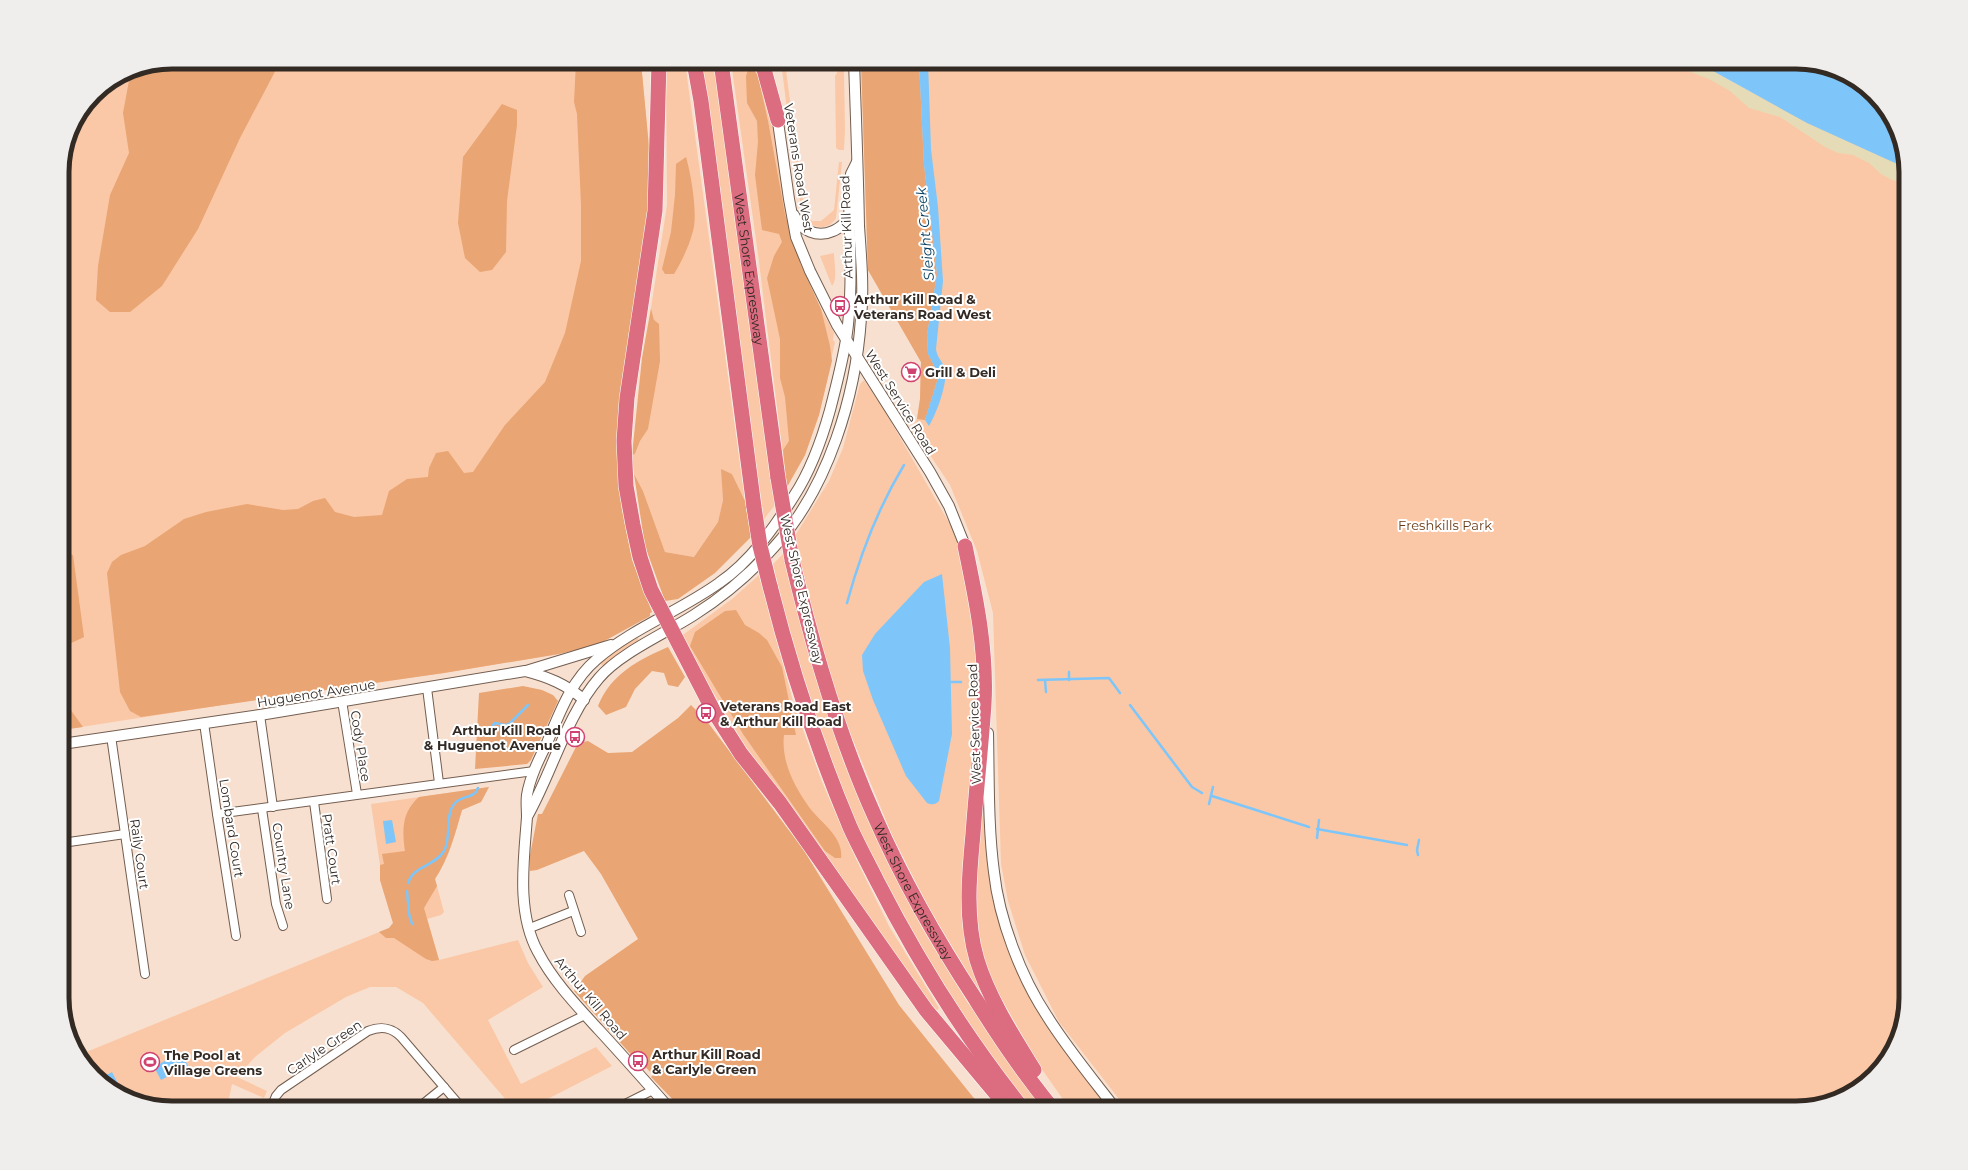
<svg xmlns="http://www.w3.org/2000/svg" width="1968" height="1170" font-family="Montserrat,sans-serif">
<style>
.green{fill:#fac8a6}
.forest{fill:#e9a573}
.sand{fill:#e5dcb7}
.water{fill:#7ec6fa}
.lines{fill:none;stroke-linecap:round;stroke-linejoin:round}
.stream{stroke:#7ec6fa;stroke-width:2.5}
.minor-casing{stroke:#735e50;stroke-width:10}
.tertiary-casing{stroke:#735e50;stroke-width:12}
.motorway-casing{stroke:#fff;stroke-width:16}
.minor{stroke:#fff;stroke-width:8}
.tertiary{stroke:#fff;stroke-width:10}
.motorway{stroke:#dc6c80;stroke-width:15}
.motorway-bridge-casing{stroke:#fff;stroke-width:16;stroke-linecap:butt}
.motorway-bridge{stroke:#dc6c80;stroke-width:15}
.labels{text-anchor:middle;stroke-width:4;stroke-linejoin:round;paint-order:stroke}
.street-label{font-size:13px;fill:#332a24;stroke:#fff}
.poi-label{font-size:13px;font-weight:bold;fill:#332a24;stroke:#fff;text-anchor:start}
.park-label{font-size:13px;fill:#683b17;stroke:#fff}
.water-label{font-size:14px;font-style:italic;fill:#003a5c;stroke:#fff}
.rim{fill:none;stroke:#332a24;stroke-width:5}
</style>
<rect width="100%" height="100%" fill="#f8e0d0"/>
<g class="green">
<path d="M172,62H641L652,179L618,455L621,505L632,560L652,612L650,613V616L602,642L559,654L444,673L305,692L62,730V165L70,130L94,94L130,70Z"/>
<path d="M666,62H685L745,501L732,474L722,470L723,500L718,522L694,557L665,552L643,491L634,474L632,455L635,454L640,441L648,429L654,320L651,308L667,205Z"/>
<path d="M699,62H715L775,505L764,519Z"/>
<path d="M731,62H756L774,133L787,215L801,265L821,309L834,333L833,340L835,342L819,415L805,455L787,487L758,254Z"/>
<path d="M781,62H785L798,162L795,163V173Z"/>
<path d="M861,62H1689L1906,168V998L1891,1053L1851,1093L1796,1108H1126L1059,1022L1025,955L1008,901L1001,864L993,613L977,551L950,485L912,428L917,419L920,399L921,362L868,270Z"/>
<path d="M844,70L845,130L844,150H839L836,148L835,76L838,71Z"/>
<path d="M839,162H842L836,218C827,233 808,228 802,213L796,175L799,174L805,213L812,221H821L834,210Z"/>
<path d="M834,253C834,262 838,279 832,286L820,256Z"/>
<path d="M864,380L883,408L955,533L974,611L978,675L969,838L984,997L977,988L929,908L892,835L853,740L824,662L795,536L829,481L843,448L860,384Z"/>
<path d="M784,553L815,676L843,761L882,848L922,928L968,1003L1047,1108H1029L955,1008L869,855L830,764L800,678L773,564Z"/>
<path d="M759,575L794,705L822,782L854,855L889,926L939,1008L936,1011L744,744L680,637L732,599Z"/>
<path d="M637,636L639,641L621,652L603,666L600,663L617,648Z"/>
<path d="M985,778L997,911L1016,969L1037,1011L1067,1054L1110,1108H1069L1039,1065L991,980L977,945L972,897Z"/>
<path d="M489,787L481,802L462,810C455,834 449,858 435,879L444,912L441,915L427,919L439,960L518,940L528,963L543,987L488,1020L521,1084L596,1047L612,1066L530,1108H513L423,1003L396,987H370L346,997L285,1033L255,1057L237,1077L267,1091L264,1098L232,1084L227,1108H172L117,1093L80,1059L79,1055L389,928L393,923L380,880V865L371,804Z"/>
</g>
<g class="forest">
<path d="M172,62H280L240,138L198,229L162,286L130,312H110L96,300L98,266L110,195L129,153L123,113L131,70Z"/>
<path d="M576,62H641L652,179L618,455L621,505L632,560L652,612L650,613V616L597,645L559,654L444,673L141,717L130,711L120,692L107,573L112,562L121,555L145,546L184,519L206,512L247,504L283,510L298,509L313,501L325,498L335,512L354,517L382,515L389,491L407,479L428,477L429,468L436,453L448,451L464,473L473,472L505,425L545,382L565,333L581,261V205L577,114L574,102Z"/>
<path d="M861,62H919L924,165L937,274L927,335L928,354L939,375L925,420L917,419L920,399L921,362L868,270Z"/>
<path d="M750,64L758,76L768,121L785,214L801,265L821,309L830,346L832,361L819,415L805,455L787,487L783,450L789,441L785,397L780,378V339L767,278L774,256L782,242L779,234L762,230L755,175L758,142L757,121L747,103L746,76Z"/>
<path d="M502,104L517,110V125L507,201L506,252L492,270L480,272L465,258L458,223L463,157Z"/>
<path d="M686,157C691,174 698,214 693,231C689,246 682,261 674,274H665L662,269L671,232L675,195L676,164Z"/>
<path d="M651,308L654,320L659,324L660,361L648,429L640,441L635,454L632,455L642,358Z"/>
<path d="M721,469L732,474L745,501L751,537L715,573L678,599L665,601L645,546L634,474L643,491L665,552L694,557L718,522L723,500Z"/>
<path d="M63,553L73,555L84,637L65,646L62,650V570L65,564Z"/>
<path d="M736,610L745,625L759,633L767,640L782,667L796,735H784C781,761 794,786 809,807C820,822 844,837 841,858H835L825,851L743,734L690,646L695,632L725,611Z"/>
<path d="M668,647L685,677L678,687L668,685L664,673L652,671L635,689L626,707L606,715L598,706C611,674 638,660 668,647Z"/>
<path d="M523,686L542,690L553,695L558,701L531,760L527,764L475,769L479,693Z"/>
<path d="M62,694L65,702L83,727L62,730Z"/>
<path d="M691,705L706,720L803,849L899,1005L973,1097L984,1108H681L651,1077L653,1075L637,1058L635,1059L574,991L585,976L638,939L601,874L584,851L537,870L530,871V855L538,814H542L578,743L588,741L608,753L632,752L678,718Z"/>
<path d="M489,787L481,802L462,810C455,834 449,858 435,879L437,886L424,908L439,960L432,961L426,959L394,938H386L379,932L389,928L393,923L380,880V865L384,864L382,854L405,851C402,829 402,812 419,797Z"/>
</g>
<g class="sand">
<path d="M1516,62H1590L1541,70L1532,68Z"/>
<path d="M1665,62H1689L1713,71L1807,123L1906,168V186L1901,182L1892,180L1881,174L1869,163L1853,155L1838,153L1825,147L1780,117L1749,108L1730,91L1709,79Z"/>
</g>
<g class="water">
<path d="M919,62H928L931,149L938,207L943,281L936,349C937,357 941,360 944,366C950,379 936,415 929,426L925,420L939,375L928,354L927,335L937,274L924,165Z"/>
<path d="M1689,62H1796L1851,77L1888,111L1906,168L1807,123L1713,71Z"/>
<path d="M942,574L950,648L952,734L939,801C935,805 932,805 927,803L906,776L873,700L863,671L862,655L875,634L924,582Z"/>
<path d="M392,820L396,842L386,844L383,821Z"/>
<path d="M181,1052L188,1066L161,1080L154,1067Z"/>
<path d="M112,1072L124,1095L117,1093L101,1078Z"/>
</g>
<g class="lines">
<g class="stream">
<path d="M847,603C860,555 878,508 904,465"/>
<path d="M1038,680L1109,678L1120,693"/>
<path d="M1045,680L1046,692"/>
<path d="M1069,680V672"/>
<path d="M951,682H961"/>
<path d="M1130,705L1192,787L1202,793"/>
<path d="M493,735V725L495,723L505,725L509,724L528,705"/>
<path d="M1212,796L1309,827"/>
<path d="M1209,804L1213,787"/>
<path d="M1317,829L1407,845"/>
<path d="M1317,838L1319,820"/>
<path d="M1418,855L1417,850L1419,840"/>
<path d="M408,883C414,865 434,867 444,851C452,837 444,815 455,803C462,795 474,799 478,788"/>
<path d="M407,891L409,914L412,924"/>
</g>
<g class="minor-casing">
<g id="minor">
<path d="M427,688L439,783"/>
<path d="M342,701L357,794"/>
<path d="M260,715L273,807"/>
<path d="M204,723L217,814L236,936"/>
<path d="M111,736L145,974"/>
<path d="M314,802L327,899"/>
<path d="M262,809L276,904L283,926"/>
<path d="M217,814L534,771"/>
<path d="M62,843L125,834"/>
<path d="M569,895L581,932"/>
<path d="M530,928L573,911"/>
<path d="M514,1050L585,1015"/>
<path d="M271,1108L276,1096L281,1090L368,1031C381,1026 391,1027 401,1037L462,1108"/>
<path d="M418,1108L444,1087"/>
<path d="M617,1108L653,1090"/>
</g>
</g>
<g class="tertiary-casing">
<g id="tertiary">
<path d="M777,115L789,199L796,237L810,271L837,325L930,472L949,506L967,551"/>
<path d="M794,215C800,231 818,238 833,231C839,229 844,223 849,220"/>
<path d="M526,671L611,645"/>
<path d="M988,733C989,780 988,827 994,872C999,919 1021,977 1047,1016C1067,1048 1092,1078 1115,1108"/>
<path d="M62,744L260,715L525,671C548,677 566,684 584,700"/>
<path d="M528,815C552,772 567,715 599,678C620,653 666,633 694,615C724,596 752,572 775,546C828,488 856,396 861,318C864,288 861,256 859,226C858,171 856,117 854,62"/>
<path d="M669,1108C646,1082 623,1056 599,1030C577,1006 553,981 538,952C516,912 524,859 527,817C527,809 526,802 527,795C530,777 539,759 547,743C560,712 571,681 597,659C633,628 680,611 719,583C750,562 774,528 794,496C811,470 822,439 830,410C836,387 842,363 846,340C854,289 849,236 849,186L851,174L857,162"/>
</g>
</g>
<g class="motorway-casing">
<g id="motorway">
<path d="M659,62L655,211L627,398L624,441L626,486L633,525L640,557L651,590L713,710L741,754L780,803L926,1010L1008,1108"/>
<path d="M694,62L701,101L754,507"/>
<path id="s1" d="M721,62L778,478"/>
<path d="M762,62L778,120"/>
<path d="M965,546C976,598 987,651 984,704C981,748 976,791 973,834C969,876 965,920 977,960C989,999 1013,1036 1034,1070"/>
<path id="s2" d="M792,560C813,648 838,735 875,817C903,881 938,942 976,1000C999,1037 1024,1074 1052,1108"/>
<path d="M770,586C791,669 817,749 850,827C858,845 868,863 877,881C918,961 966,1038 1022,1108"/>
</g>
</g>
<use href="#minor" class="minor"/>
<use href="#tertiary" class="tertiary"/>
<use href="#motorway" class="motorway"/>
<g class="motorway-bridge-casing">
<g id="motorway-bridge">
<path d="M778,478L792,560"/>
<path d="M754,507L760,546L770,586"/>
</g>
</g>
<use href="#motorway-bridge" class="motorway-bridge"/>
</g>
<defs>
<g id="bus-ring" transform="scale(1)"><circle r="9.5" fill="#fff" stroke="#d0426f" stroke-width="1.5"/><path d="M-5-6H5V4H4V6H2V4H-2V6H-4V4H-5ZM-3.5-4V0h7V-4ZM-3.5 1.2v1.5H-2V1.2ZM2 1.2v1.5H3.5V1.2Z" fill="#d0426f"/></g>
<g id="supermarket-ring" transform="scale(1)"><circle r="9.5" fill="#fff" stroke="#d0426f" stroke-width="1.5"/><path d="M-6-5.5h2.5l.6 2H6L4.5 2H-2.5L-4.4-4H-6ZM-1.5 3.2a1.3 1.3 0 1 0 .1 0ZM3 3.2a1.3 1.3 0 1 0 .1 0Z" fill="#d0426f"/></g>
<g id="stadium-ring" transform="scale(1)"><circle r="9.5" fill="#fff" stroke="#d0426f" stroke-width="1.5"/><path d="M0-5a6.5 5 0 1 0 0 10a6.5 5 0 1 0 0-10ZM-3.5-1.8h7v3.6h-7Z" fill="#d0426f"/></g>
</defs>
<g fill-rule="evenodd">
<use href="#bus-ring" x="840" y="306"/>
<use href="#supermarket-ring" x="911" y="372"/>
<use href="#bus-ring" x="706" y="713"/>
<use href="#bus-ring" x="575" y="737"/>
<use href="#bus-ring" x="638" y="1061"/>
<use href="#stadium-ring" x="150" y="1062"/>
</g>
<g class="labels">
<g class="street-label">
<text transform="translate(799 168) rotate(81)" y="5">Veterans Road West</text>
<text transform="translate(846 227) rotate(-92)" y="5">Arthur Kill Road</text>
<text dy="5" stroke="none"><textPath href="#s1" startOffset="209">West Shore Expressway</textPath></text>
<text transform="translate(901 402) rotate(58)" y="5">West Service Road</text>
<text transform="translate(802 589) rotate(77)" y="5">West Shore Expressway</text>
<text transform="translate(316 693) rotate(-9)" y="5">Huguenot Avenue</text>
<text transform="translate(974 724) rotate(-92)" y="5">West Service Road</text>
<text transform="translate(361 746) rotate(81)" y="5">Cody Place</text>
<text transform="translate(232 828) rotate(81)" y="5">Lombard Court</text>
<text transform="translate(332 849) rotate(82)" y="5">Pratt Court</text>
<text transform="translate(140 854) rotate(82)" y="5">Raily Court</text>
<text transform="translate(284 866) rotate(81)" y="5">Country Lane</text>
<text dy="5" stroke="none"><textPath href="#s2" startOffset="354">West Shore Expressway</textPath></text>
<text transform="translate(591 998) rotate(50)" y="5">Arthur Kill Road</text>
<text transform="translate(324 1047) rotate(-34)" y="5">Carlyle Green</text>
</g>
<g class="poi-label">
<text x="854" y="304">Arthur Kill Road &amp;<tspan x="854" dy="15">Veterans Road West</tspan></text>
<text x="925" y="377">Grill &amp; Deli</text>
<text x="720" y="711">Veterans Road East<tspan x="720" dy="15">&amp; Arthur Kill Road</tspan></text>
<text x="561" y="735" text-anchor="end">Arthur Kill Road<tspan x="561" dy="15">&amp; Huguenot Avenue</tspan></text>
<text x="652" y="1059">Arthur Kill Road<tspan x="652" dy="15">&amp; Carlyle Green</tspan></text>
<text x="164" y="1060">The Pool at<tspan x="164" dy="15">Village Greens</tspan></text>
</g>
<g class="park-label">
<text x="1445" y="530">Freshkills Park</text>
</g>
<g class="water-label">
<text transform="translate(925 234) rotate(-95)" y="5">Sleight Creek</text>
</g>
</g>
<path d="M0 0H1968V1170H0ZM172 69H1796A103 103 0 0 1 1899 172V998A103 103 0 0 1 1796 1101H172A103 103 0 0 1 69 998V172A103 103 0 0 1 172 69Z" fill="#efeeed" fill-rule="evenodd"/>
<path class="rim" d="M172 69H1796A103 103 0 0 1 1899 172V998A103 103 0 0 1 1796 1101H172A103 103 0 0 1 69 998V172A103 103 0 0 1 172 69Z"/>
</svg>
